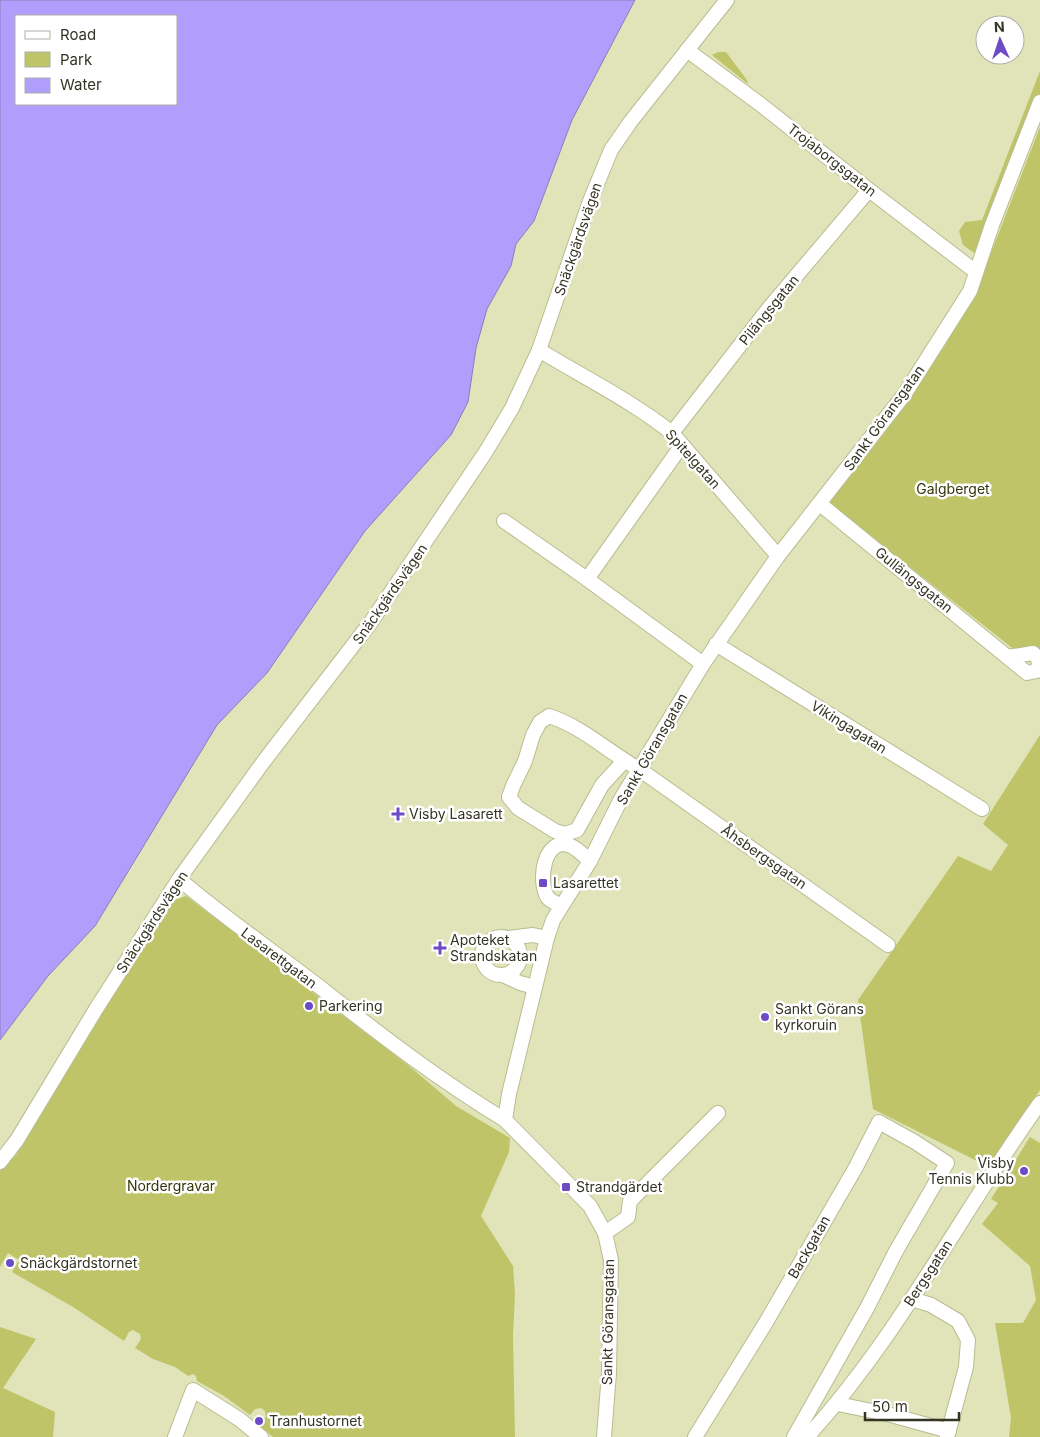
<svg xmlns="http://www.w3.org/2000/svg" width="1040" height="1437" font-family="Inter,sans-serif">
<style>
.green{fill:#bfc468}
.water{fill:#af9efb;stroke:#8a7eba;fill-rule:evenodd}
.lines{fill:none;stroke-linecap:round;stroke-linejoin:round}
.street-casing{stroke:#b9bc91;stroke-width:16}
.street{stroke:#fff;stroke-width:14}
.poi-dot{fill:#6c4bc4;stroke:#fff;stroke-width:2}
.labels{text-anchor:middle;stroke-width:5;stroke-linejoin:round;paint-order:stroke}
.street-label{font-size:14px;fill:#333423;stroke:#fff}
.park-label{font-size:14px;fill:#353708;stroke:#fff}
.poi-label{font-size:14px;fill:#333423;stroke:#fff;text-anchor:start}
</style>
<rect width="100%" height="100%" fill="#e0e4b8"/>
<g class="green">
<path d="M718,52H726L747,80L748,84L712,55Z"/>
<path d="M1040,71V93L977,255L963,245L959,231L965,222L982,220Z"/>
<path d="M1040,127V670L829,503L889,427L946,344L982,276Z"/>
<path d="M1040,735V1090L989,1167L873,1109L858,1000L958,856L991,871L1008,845L983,824Z"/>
<path d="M186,896L408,1065L456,1106L510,1138L509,1152L481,1216L513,1266L515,1294L513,1335L515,1437H273L259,1425L266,1417L265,1411L261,1408L255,1409L250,1415L224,1396L197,1381L196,1376L193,1374L188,1376L175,1367L153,1359L135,1348L141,1339L140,1334L133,1330L129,1332L124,1341L73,1307L12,1272L19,1260L8,1253L0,1267V1171L16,1155L168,902Z"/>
<path d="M1030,1137L1040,1143V1437H1009L1011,1418L995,1323H1023L1036,1300L1030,1266L982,1224L998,1203L991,1199Z"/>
<path d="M0,1327L36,1339L3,1388L55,1412L53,1437H0Z"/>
</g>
<path class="water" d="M0,0H635L572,120L534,221L516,244L511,266L487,309L476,348L468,402L451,435L365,531L267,673L217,725L95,926L48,976L0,1040ZM16,16H176V104H16Z"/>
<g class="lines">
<g class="street-casing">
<g id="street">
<path d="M687,50L760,104L869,190L976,272"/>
<path d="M539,350C583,377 632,401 672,433L778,556"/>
<path d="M672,433L769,308L869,190"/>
<path d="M820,504L1027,673L1037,671L1039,664L1038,658L1033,653L1008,657"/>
<path d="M504,521L587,579L703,664"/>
<path d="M587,579L682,445"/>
<path d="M716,644L982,809"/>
<path d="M624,761L602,785L577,830L565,834L555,831L518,808L509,797L513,786L525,761L533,735L540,722L549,716C583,727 608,752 639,769L888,945"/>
<path d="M179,879C226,919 277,954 326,992C383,1037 442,1082 505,1120"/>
<path d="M561,906C557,904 551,901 548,898C537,881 544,835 571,846C578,849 584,856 590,861"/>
<circle cx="501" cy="956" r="19"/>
<path d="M509,938L533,935L547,938"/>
<path d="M503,975L520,983L535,987"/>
<path d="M0,1162L17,1140L96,1009L179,879L264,761L371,622L485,453L512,408L539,350L590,201L611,150L631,121L727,0"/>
<path d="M605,1233L628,1217L630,1201L718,1113"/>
<path d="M912,1299L931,1305L958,1321L968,1340L966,1367L947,1437"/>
<path d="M838,1404L891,1415L949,1431"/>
<path d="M175,1437L193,1390L239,1419L261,1437"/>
<path d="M604,1437L609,1373L611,1260L605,1233L590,1206L505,1120L509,1094L547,938L553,920L590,861L621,799L703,664L778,556L904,395L970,291L992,225L1040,102"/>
<path d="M695,1437L765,1324L856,1167L879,1122L915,1142L947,1163L896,1251L867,1308L794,1437"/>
<path d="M807,1437C899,1336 961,1213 1040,1103"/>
</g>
</g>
<use href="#street" class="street"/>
</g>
<g class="poi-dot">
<path d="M395.5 806.5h5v5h5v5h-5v5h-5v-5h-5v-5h5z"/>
<rect x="538" y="878" width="10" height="10" rx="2.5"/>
<path d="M437.5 940.5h5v5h5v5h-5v5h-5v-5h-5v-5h5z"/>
<circle cx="309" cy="1006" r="5"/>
<circle cx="765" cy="1017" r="5"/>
<circle cx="1024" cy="1171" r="5"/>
<rect x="561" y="1182" width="10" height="10" rx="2.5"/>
<circle cx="10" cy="1263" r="5"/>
<circle cx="259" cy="1421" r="5"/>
</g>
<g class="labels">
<g class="street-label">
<text transform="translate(832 160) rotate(38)" y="5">Trojaborgsgatan</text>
<text transform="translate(578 239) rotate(-71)" y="5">Snäckgärdsvägen</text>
<text transform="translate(769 310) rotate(-51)" y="5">Pilängsgatan</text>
<text transform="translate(884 418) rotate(-54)" y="5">Sankt Göransgatan</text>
<text transform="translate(693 459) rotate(48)" y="5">Spitelgatan</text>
<text transform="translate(914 580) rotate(39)" y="5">Gullängsgatan</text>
<text transform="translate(390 594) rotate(-55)" y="5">Snäckgärdsvägen</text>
<text transform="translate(849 727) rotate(32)" y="5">Vikingagatan</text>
<text transform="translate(652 749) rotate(-60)" y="5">Sankt Göransgatan</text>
<text transform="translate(764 857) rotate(35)" y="5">Åhsbergsgatan</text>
<text transform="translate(152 922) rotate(-57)" y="5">Snäckgärdsvägen</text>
<text transform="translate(279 958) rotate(37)" y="5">Lasarettgatan</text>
<text transform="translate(809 1247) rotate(-60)" y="5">Backgatan</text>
<text transform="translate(928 1273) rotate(-57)" y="5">Bergsgatan</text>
<text transform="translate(608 1322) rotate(-89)" y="5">Sankt Göransgatan</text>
</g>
<g class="park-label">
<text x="953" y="494">Galgberget</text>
<text x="171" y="1191">Nordergravar</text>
</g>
<g class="poi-label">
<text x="409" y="819">Visby Lasarett</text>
<text x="553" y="888">Lasarettet</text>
<text x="450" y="945">Apoteket<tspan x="450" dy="16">Strandskatan</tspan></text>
<text x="319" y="1011">Parkering</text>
<text x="775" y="1014">Sankt Görans<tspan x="775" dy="16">kyrkoruin</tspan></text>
<text x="1014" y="1168" text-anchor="end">Visby<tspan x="1014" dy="16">Tennis Klubb</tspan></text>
<text x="576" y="1192">Strandgärdet</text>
<text x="20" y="1268">Snäckgärdstornet</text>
<text x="269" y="1426">Tranhustornet</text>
</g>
</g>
<rect x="15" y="15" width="162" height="90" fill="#ffffff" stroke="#adaea7"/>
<rect x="25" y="31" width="25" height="8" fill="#ffffff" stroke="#adaea7"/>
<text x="60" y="40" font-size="15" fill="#333423">Road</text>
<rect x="25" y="52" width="25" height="15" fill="#bfc468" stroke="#adaea7"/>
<text x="60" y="65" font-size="15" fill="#333423">Park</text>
<rect x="25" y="78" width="25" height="15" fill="#af9efb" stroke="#adaea7"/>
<text x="60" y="90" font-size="15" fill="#333423">Water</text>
<g transform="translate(1000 40) rotate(357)"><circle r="24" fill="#ffffff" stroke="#adaea7"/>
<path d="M0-4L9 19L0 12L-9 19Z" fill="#6c4bc4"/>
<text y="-8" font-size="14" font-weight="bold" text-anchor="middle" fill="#333423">N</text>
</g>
<path d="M865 1412v8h94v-8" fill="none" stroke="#333423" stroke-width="2.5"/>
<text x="872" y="1412" font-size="15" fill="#333423" stroke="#ffffff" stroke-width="4" paint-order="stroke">50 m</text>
</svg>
